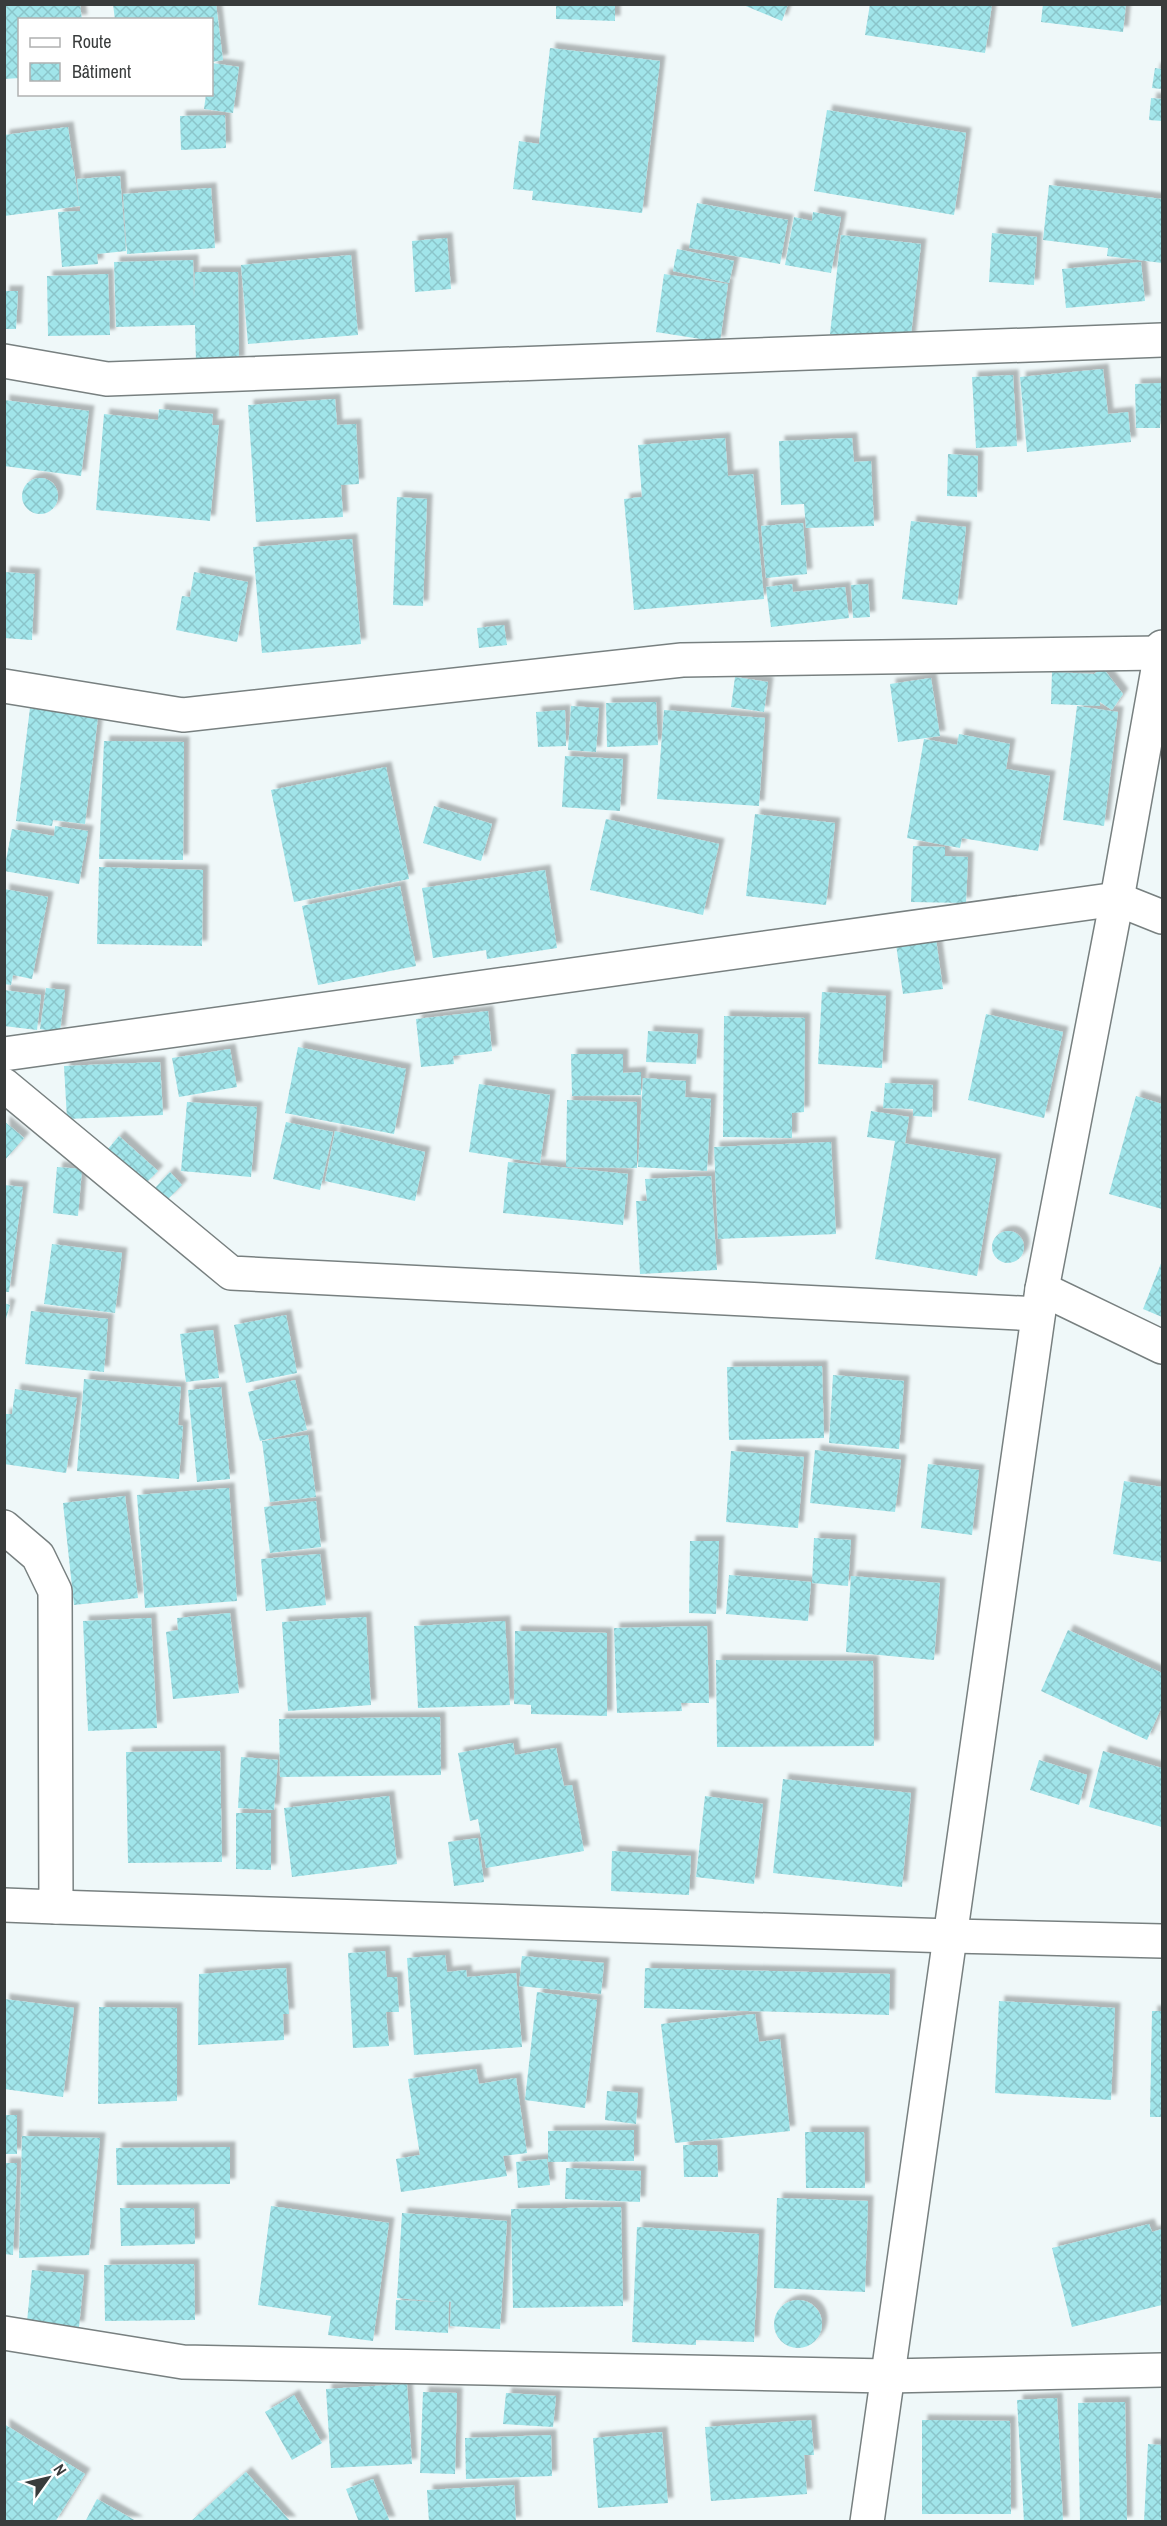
<svg xmlns="http://www.w3.org/2000/svg" width="1167" height="2526" font-family="'Archivo Narrow',sans-serif">
<style>
.building{fill:url(#building-cross-hatch);filter:url(#shadow)}
.lines{fill:none;stroke-linecap:round;stroke-linejoin:round}
.minor-casing{stroke:#788080;stroke-width:36}
.minor{stroke:#fff;stroke-width:33}
</style>
<defs>
<pattern id="building-cross-hatch" width="8" height="8" patternUnits="userSpaceOnUse" patternTransform="scale(1.5)"><rect width="8" height="8" fill="#a1e5ea"/><path d="M0 0l8 8M0 8l8-8" fill="none" stroke="#8bc5ca"/></pattern>
<filter id="shadow"><feDropShadow dx="5.5" dy="-5.5" stdDeviation="1.5" flood-color="#0004"/></filter>
</defs>
<rect width="100%" height="100%" fill="#eff8f9"/>
<g class="building">
<path d="M4,4H80L82,20H20V78L4,79Z"/>
<path d="M113,4H216L223,60L212,62V20H115Z"/>
<path d="M556,4H615V21L556,19Z"/>
<path d="M741,4H788L782,21Z"/>
<path d="M870,4H992L985,53L865,35Z"/>
<path d="M1043,4H1126L1123,32L1041,22Z"/>
<path d="M550,48L660,61L642,213L532,200L533,191L513,189L519,141L539,144Z"/>
<path d="M212,63L239,67L233,113L204,109L206,94H212Z"/>
<path d="M1155,68L1162,69V89L1152,88Z"/>
<path d="M1151,98L1162,99V121L1149,120Z"/>
<path d="M827,110L966,133L954,215L814,191Z"/>
<path d="M225,115L226,148L181,150L180,116Z"/>
<path d="M68,127L79,204L77,179L120,176L126,251L97,254L98,264L62,267L58,212L80,211V206L4,216V135Z"/>
<path d="M1049,185L1162,199V263L1107,256L1108,248L1043,240Z"/>
<path d="M211,188L215,248L127,254L123,194Z"/>
<path d="M697,203L788,220L780,264L689,248Z"/>
<path d="M813,212L841,217L831,273L785,265L794,217L812,221Z"/>
<path d="M992,233L1037,237L1034,285L989,282Z"/>
<path d="M841,235L921,244L910,344L830,334Z"/>
<path d="M447,238L451,289L415,292L412,241Z"/>
<path d="M677,249L734,261L729,283L673,271Z"/>
<path d="M351,255L358,335L248,344L241,265Z"/>
<path d="M193,260L194,300L195,272H238L239,362H196L195,325L116,327L114,262Z"/>
<path d="M1141,262L1145,301L1066,308L1062,269Z"/>
<path d="M108,274L110,335L48,336L47,276Z"/>
<path d="M664,274L728,284L720,342L656,332Z"/>
<path d="M4,291H18L16,329H4Z"/>
<path d="M1103,369L1108,414L1128,412L1131,442L1027,452L1020,377Z"/>
<path d="M1013,375L1017,446L976,448L972,377Z"/>
<path d="M1162,383L1160,428H1136L1135,384Z"/>
<path d="M335,399L337,425L356,424L359,484L341,485L343,517L256,522L248,405Z"/>
<path d="M4,400L89,411L81,476L4,466Z"/>
<path d="M159,409L213,414L212,425H219L210,521L96,510L104,414L158,420Z"/>
<path d="M725,438L728,476L753,474L764,599L634,610L624,499L642,497L638,445Z"/>
<path d="M852,438L854,462L871,461L874,526L806,528L804,504L781,505L779,441Z"/>
<path d="M948,454L978,456L977,497L947,496Z"/>
<circle cx="40" cy="496" r="18"/>
<path d="M397,497L427,499L423,606L393,605Z"/>
<path d="M911,521L966,527L957,605L902,599Z"/>
<path d="M803,523L807,574L766,578L761,526Z"/>
<path d="M352,539L361,644L262,653L253,547Z"/>
<path d="M4,572L35,574L32,640L4,638Z"/>
<path d="M194,572L248,582L237,642L176,630L182,596L190,597Z"/>
<path d="M792,584L793,592L845,587L849,618L771,627L766,587Z"/>
<path d="M868,584L870,617L853,618L851,585Z"/>
<path d="M504,625L507,645L479,648L477,628Z"/>
<path d="M1103,668L1123,694L1112,710L1100,702V706L1051,704L1052,672L1094,674Z"/>
<path d="M735,677L768,682L764,712L731,707Z"/>
<path d="M931,678L940,736L898,742L890,684Z"/>
<path d="M656,702L658,745L607,747L606,703Z"/>
<path d="M571,706L599,708L596,752L568,750Z"/>
<path d="M1077,706L1118,712L1104,826L1063,820Z"/>
<path d="M30,708L98,717L85,824L53,820L52,826L16,821Z"/>
<path d="M565,710L566,746L538,747L536,712Z"/>
<path d="M664,710L765,718L759,806L657,799Z"/>
<path d="M959,734L1010,744L1006,769L1050,776L1038,851L962,838L960,848L907,838L924,739L957,745Z"/>
<path d="M104,741L184,742L183,860L99,859Z"/>
<path d="M565,756L623,759L620,811L562,807Z"/>
<path d="M386,767L409,879L294,902L271,790Z"/>
<path d="M434,806L492,824L481,861L423,843Z"/>
<path d="M755,814L835,823L826,905L746,896Z"/>
<path d="M606,819L719,844L703,915L590,890Z"/>
<path d="M55,826L88,831L79,884L4,871L12,829L54,836Z"/>
<path d="M913,846L945,847V856L968,857L966,903L911,902Z"/>
<path d="M99,867L203,870L202,946L97,944Z"/>
<path d="M545,870L557,948L487,959L486,950L433,958L422,888Z"/>
<path d="M400,886L416,966L318,985L302,906Z"/>
<path d="M4,889L48,897L32,979L13,975L11,985L4,984Z"/>
<path d="M935,932L943,989L903,994L895,937Z"/>
<path d="M46,988L65,990L60,1032L40,1029Z"/>
<path d="M4,990L41,995L37,1030L4,1026Z"/>
<path d="M822,992L886,996L882,1068L818,1064Z"/>
<path d="M488,1011L492,1051L453,1056L454,1064L421,1067L416,1019Z"/>
<path d="M986,1014L1063,1032L1044,1118L968,1100Z"/>
<path d="M724,1016L805,1018L804,1112L792,1113V1138L723,1137Z"/>
<path d="M648,1031L698,1034L696,1064L646,1062Z"/>
<path d="M298,1047L406,1069L394,1134L285,1113Z"/>
<path d="M230,1049L237,1087L179,1097L172,1058Z"/>
<path d="M571,1054H623V1073L641,1072V1095L572,1096Z"/>
<path d="M160,1062L163,1115L67,1119L64,1066Z"/>
<path d="M643,1078L686,1081L685,1097L711,1099L707,1171L638,1167Z"/>
<path d="M885,1083L933,1085L932,1117L913,1116V1109L883,1108Z"/>
<path d="M479,1084L550,1095L540,1163L469,1152Z"/>
<path d="M1136,1096L1162,1104V1209L1109,1194Z"/>
<path d="M567,1100L637,1102V1168L566,1167Z"/>
<path d="M187,1102L257,1107L251,1177L181,1171Z"/>
<path d="M871,1111L909,1117L905,1143L897,1142L996,1159L977,1276L875,1259L895,1141L867,1137Z"/>
<path d="M4,1121L24,1138L4,1161Z"/>
<path d="M286,1122L333,1132L320,1190L273,1179Z"/>
<path d="M335,1131L425,1152L415,1201L325,1181Z"/>
<path d="M119,1136L158,1171L145,1184L108,1149Z"/>
<path d="M831,1142L836,1234L718,1239L714,1147Z"/>
<path d="M508,1162L628,1174L623,1225L503,1213Z"/>
<path d="M57,1167L82,1169L78,1216L53,1213Z"/>
<path d="M170,1172L182,1185L167,1200L155,1188Z"/>
<path d="M711,1176L717,1270L640,1274L636,1201H647L645,1179Z"/>
<path d="M4,1185L23,1187L9,1292H4Z"/>
<circle cx="1008" cy="1247" r="16"/>
<path d="M52,1244L122,1253L115,1313L44,1304Z"/>
<path d="M1162,1261V1317L1143,1309Z"/>
<path d="M4,1303L10,1305L5,1322H4Z"/>
<path d="M31,1311L108,1319L104,1372L25,1364Z"/>
<path d="M286,1315L297,1373L246,1383L234,1325Z"/>
<path d="M213,1330L219,1378L186,1382L180,1334Z"/>
<path d="M822,1366L824,1438L729,1440L727,1367Z"/>
<path d="M833,1375L904,1381L899,1449L829,1443Z"/>
<path d="M84,1379L181,1387L178,1425L183,1426L179,1479L77,1471Z"/>
<path d="M295,1380L307,1430L260,1441L248,1392Z"/>
<path d="M221,1387L230,1479L197,1482L188,1390Z"/>
<path d="M15,1389L77,1398L66,1473L4,1464V1414H12Z"/>
<path d="M308,1435L316,1497L270,1502L262,1441Z"/>
<path d="M815,1450L901,1460L895,1512L810,1503Z"/>
<path d="M731,1451L804,1457L798,1528L726,1522Z"/>
<path d="M928,1464L979,1470L972,1535L921,1528Z"/>
<path d="M1124,1481L1162,1487V1562L1113,1554Z"/>
<path d="M229,1488L237,1601L145,1608L137,1495Z"/>
<path d="M125,1496L138,1598L74,1605L63,1503Z"/>
<path d="M316,1501L321,1547L270,1553L264,1507Z"/>
<path d="M814,1538L851,1540L848,1586L812,1583Z"/>
<path d="M690,1541H719L716,1614L689,1613Z"/>
<path d="M320,1554L326,1605L266,1611L261,1559Z"/>
<path d="M729,1575L811,1582L808,1621L726,1614Z"/>
<path d="M851,1576L940,1583L934,1660L846,1652Z"/>
<path d="M230,1613L239,1693L173,1699L166,1632L178,1630L177,1618Z"/>
<path d="M366,1617L371,1705L288,1711L282,1622Z"/>
<path d="M151,1618L157,1728L88,1731L83,1621Z"/>
<path d="M505,1621L510,1705L418,1708L414,1626Z"/>
<path d="M707,1626L709,1703H681L682,1711L617,1713L614,1628Z"/>
<path d="M1068,1630L1162,1673V1706L1147,1740L1041,1691Z"/>
<path d="M515,1631L607,1633V1716L531,1714V1705L514,1704Z"/>
<path d="M716,1660L873,1661L874,1746L717,1747Z"/>
<path d="M440,1717L441,1775L280,1777L279,1719Z"/>
<path d="M513,1743L515,1755L556,1748L564,1786L572,1785L584,1851L486,1868L478,1819L470,1821L458,1753Z"/>
<path d="M220,1751L222,1862L128,1863L126,1752Z"/>
<path d="M1103,1751L1162,1768V1827L1089,1807Z"/>
<path d="M241,1757L278,1760L274,1810L238,1808Z"/>
<path d="M1039,1760L1087,1775L1079,1805L1030,1790Z"/>
<path d="M783,1779L911,1793L902,1887L773,1873Z"/>
<path d="M389,1796L397,1864L292,1877L284,1808Z"/>
<path d="M705,1796L763,1804L754,1884L696,1877Z"/>
<path d="M236,1813H271V1870L236,1869Z"/>
<path d="M478,1838L484,1882L454,1886L448,1842Z"/>
<path d="M612,1851L691,1856L689,1895L611,1891Z"/>
<path d="M385,1951L387,1977H397L399,2012H386L389,2046L353,2048L348,1953Z"/>
<path d="M445,1955L447,1972L466,1970L467,1977L516,1973L522,2047L414,2055L407,1958Z"/>
<path d="M522,1956L604,1963L601,1994L519,1986Z"/>
<path d="M286,1968L289,2014H283L284,2040L198,2045L199,1974Z"/>
<path d="M645,1968L890,1974L889,2015L644,2008Z"/>
<path d="M537,1992L597,2000L585,2108L525,2100Z"/>
<path d="M4,1999L74,2008L63,2097L4,2089Z"/>
<path d="M999,2001L1115,2008L1111,2100L995,2093Z"/>
<path d="M99,2007L177,2008V2101L98,2104Z"/>
<path d="M1152,2011H1162V2117H1150Z"/>
<path d="M755,2014L759,2042L780,2039L790,2131L675,2143L661,2024Z"/>
<path d="M476,2069L479,2084L516,2078L527,2153L503,2156L507,2176L401,2192L396,2159L420,2155L408,2079Z"/>
<path d="M607,2091L638,2093L636,2124L605,2120Z"/>
<rect x="4" y="2115" width="13" height="39"/>
<path d="M634,2130V2161L548,2162V2131Z"/>
<path d="M805,2132H864L865,2188H806Z"/>
<path d="M22,2136L100,2138L89,2255L19,2258Z"/>
<path d="M683,2145H717L718,2177H684Z"/>
<path d="M230,2147V2184L117,2185L116,2148Z"/>
<path d="M547,2159L550,2185L518,2188L516,2162Z"/>
<path d="M4,2163H17L13,2255L4,2254Z"/>
<path d="M566,2168L641,2171L640,2202L565,2199Z"/>
<path d="M777,2198L868,2201L865,2292L774,2288Z"/>
<path d="M271,2206L389,2223L373,2341L328,2335L331,2316L258,2305Z"/>
<path d="M621,2207L623,2306L513,2308L511,2209Z"/>
<path d="M120,2208H194L195,2244L121,2246Z"/>
<path d="M402,2213L507,2221L500,2329L450,2326L451,2302L449,2301L448,2333L395,2330L396,2300L441,2302L397,2298Z"/>
<path d="M1149,2224L1152,2232L1162,2229V2305L1072,2327L1052,2248Z"/>
<path d="M637,2227L759,2234L754,2342L696,2340V2345L632,2342Z"/>
<path d="M194,2264L195,2320L105,2321L104,2265Z"/>
<path d="M32,2270L84,2275L79,2327L27,2322Z"/>
<circle cx="798" cy="2324" r="24"/>
<path d="M407,2384L412,2464L331,2468L326,2389Z"/>
<path d="M423,2392L457,2393L455,2474L420,2473Z"/>
<path d="M506,2393L556,2396L553,2427L503,2424Z"/>
<path d="M294,2395L322,2443L292,2460L265,2412Z"/>
<path d="M1057,2398L1063,2522H1024L1017,2400Z"/>
<path d="M1125,2402L1127,2522H1080L1078,2403Z"/>
<path d="M811,2420L814,2455H804L807,2494L711,2501L705,2427Z"/>
<path d="M922,2420L1010,2421L1011,2514H922Z"/>
<path d="M4,2424L85,2474L55,2522H9L4,2519Z"/>
<path d="M662,2432L668,2503L598,2508L593,2438Z"/>
<path d="M551,2435L552,2476L466,2479L465,2438Z"/>
<path d="M1148,2444L1162,2445V2522H1144Z"/>
<path d="M246,2472L291,2522H190Z"/>
<path d="M373,2479L390,2522H359L346,2489Z"/>
<path d="M514,2485L516,2522H429L427,2490Z"/>
<path d="M97,2499L138,2522H85Z"/>
</g>
<g class="lines">
<g class="minor-casing">
<g id="minor">
<path d="M4,361L107,379L1162,340"/>
<path d="M4,686L183,715L682,660L1161,653"/>
<path d="M4,1054L1117,899L1162,917"/>
<path d="M4,1085L231,1273L1038,1314"/>
<path d="M1042,1289L1162,1347"/>
<path d="M4,1527L38,1556L55,1591L56,1907L4,1905"/>
<path d="M56,1907L951,1936L1162,1941"/>
<path d="M4,2333L183,2362L888,2376L1162,2370"/>
<path d="M867,2522L1042,1289L1117,899L1162,647"/>
</g>
</g>
<use href="#minor" class="minor"/>
</g>
<rect width="1167" height="2526" fill="none" stroke="#393c3c" stroke-width="12"/>
<rect x="18" y="18" width="195" height="78" fill="#ffffff" stroke="#b0b1b1" stroke-width="1.5"/>
<rect x="30" y="38" width="30" height="9" fill="#ffffff" stroke="#b0b1b1" stroke-width="1.5"/>
<text x="72" y="48" font-size="18" fill="#393c3c">Route</text>
<rect x="30" y="63" width="30" height="18" fill="url(#building-cross-hatch)" stroke="#b0b1b1" stroke-width="1.5"/>
<text x="72" y="78" font-size="18" fill="#393c3c">Bâtiment</text>
<g transform="translate(48 2478) rotate(56)" stroke="#ffffff" stroke-width="4.5" paint-order="stroke">
<path d="M0-4.5L10 22L0 15L-10 22Z" fill="#393c3c"/>
<text y="-9" font-size="16" font-weight="bold" text-anchor="middle" fill="#393c3c">N</text>
</g>
</svg>
